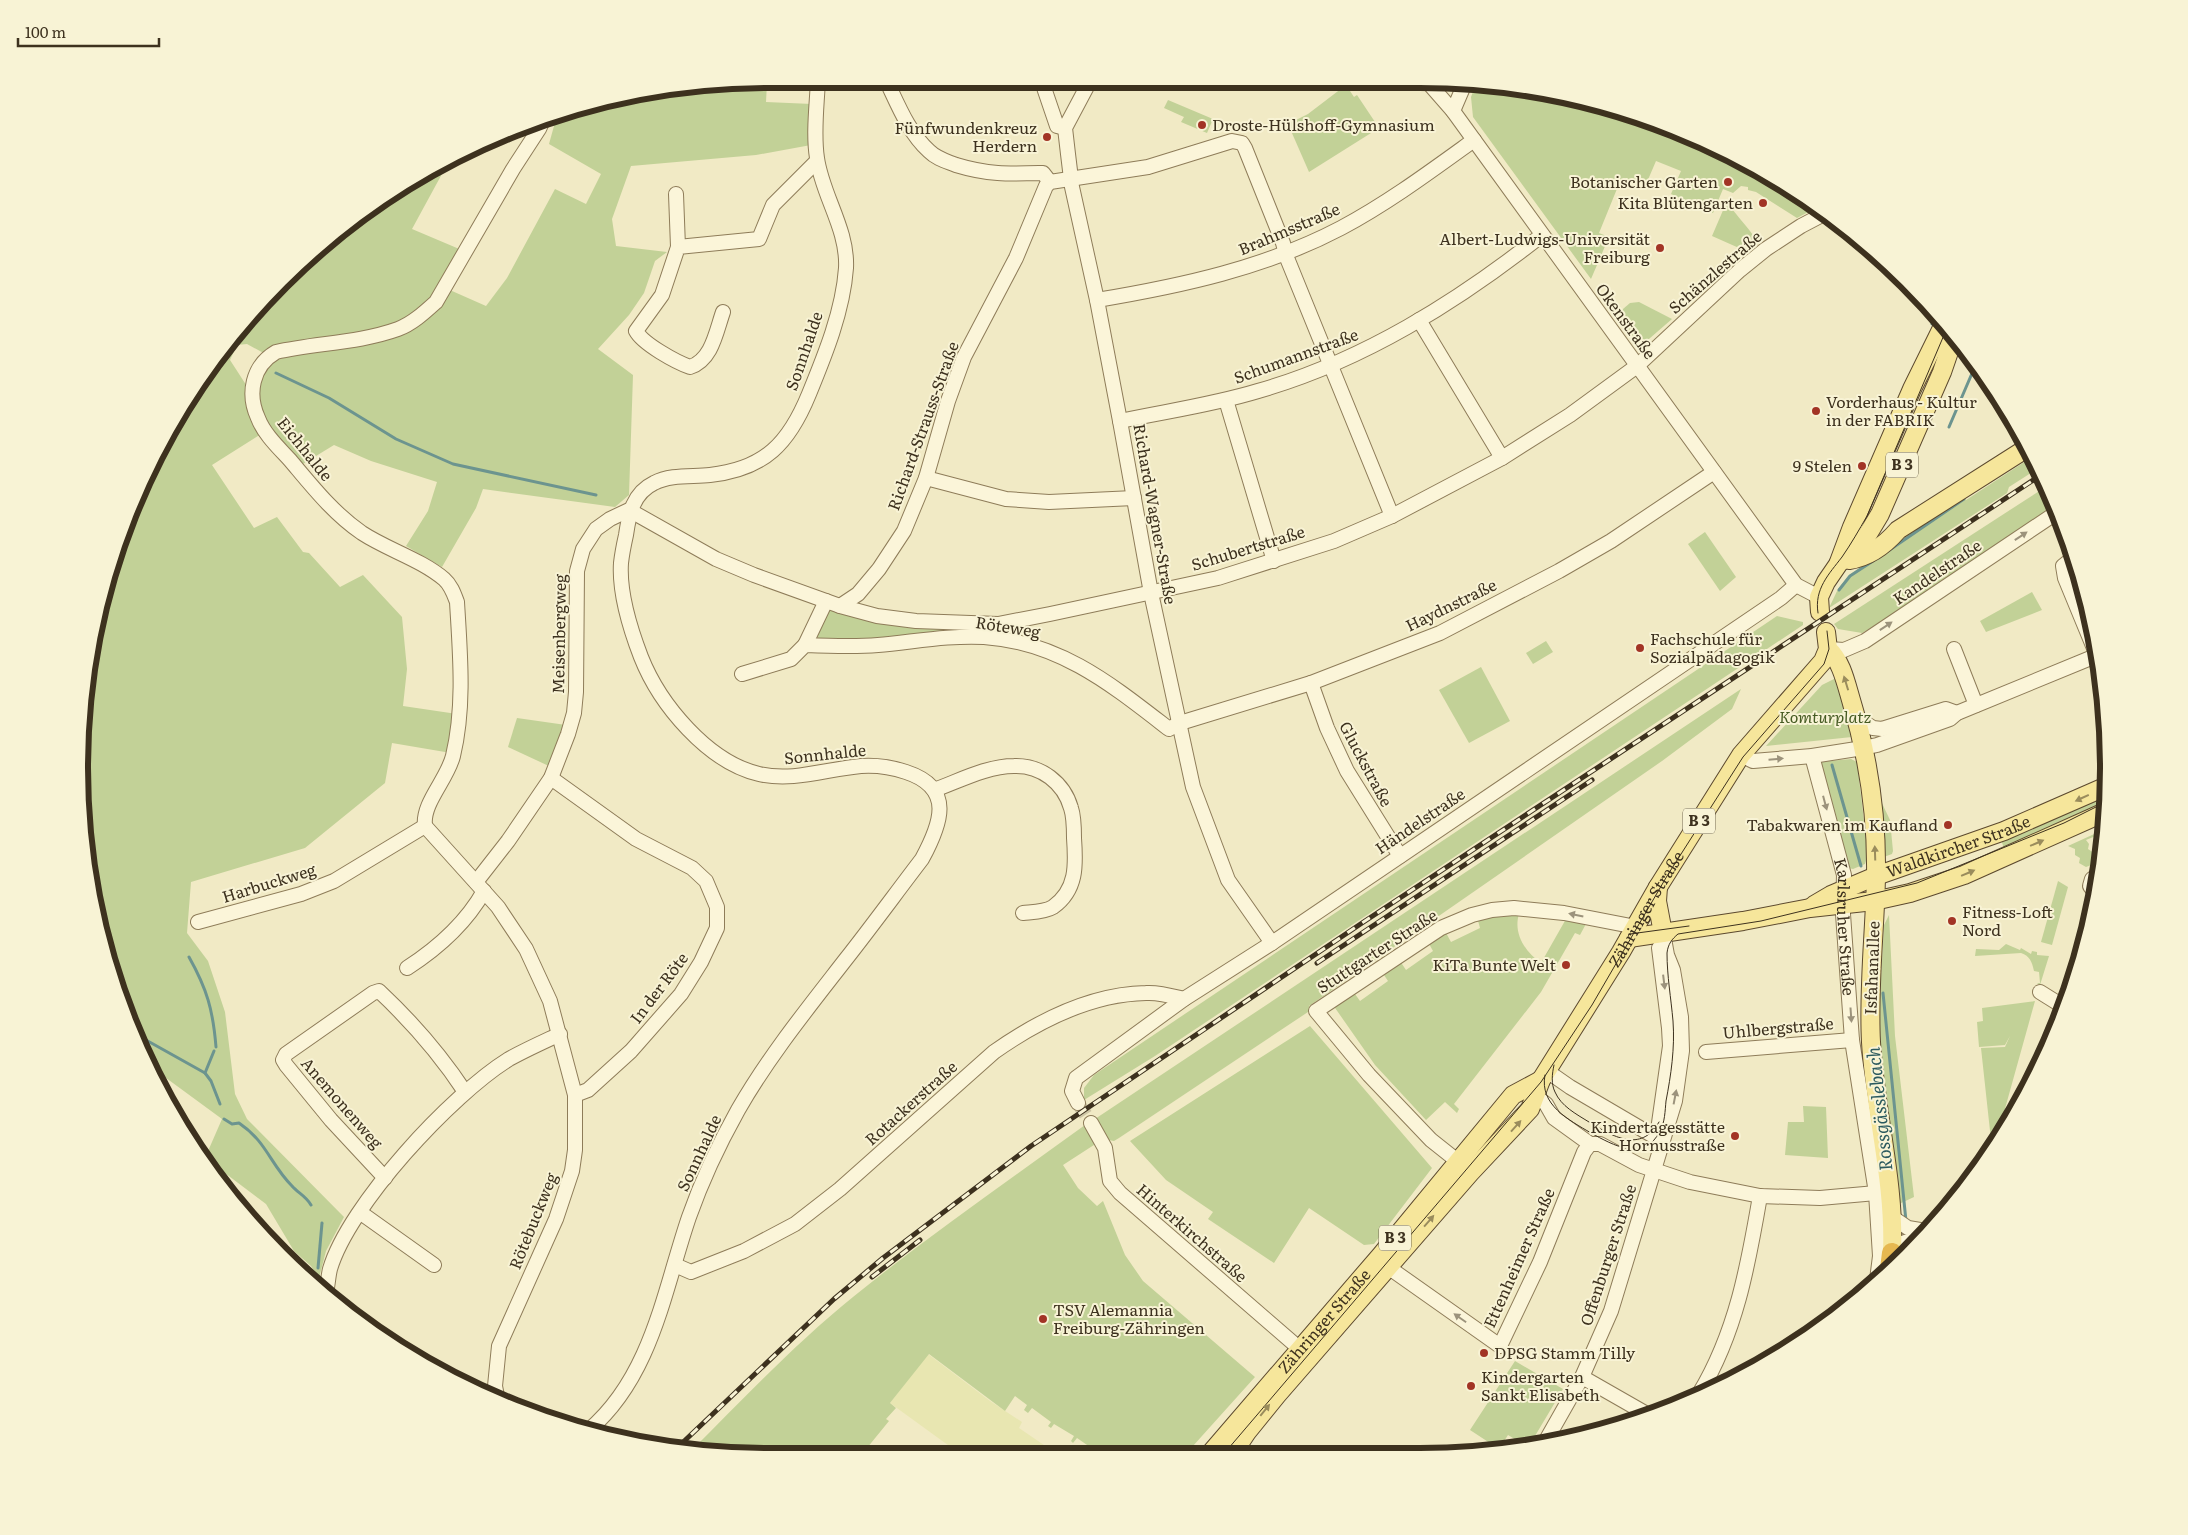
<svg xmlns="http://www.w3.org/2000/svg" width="2188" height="1535" font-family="Literata,serif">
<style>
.farmland{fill:#e8e6b1}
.green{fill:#c2d197;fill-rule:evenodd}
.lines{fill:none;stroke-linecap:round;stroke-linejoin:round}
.stream{stroke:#6c948f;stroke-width:3}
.minor-tunnel{stroke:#cdc5a4;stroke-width:14;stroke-dasharray:14 7;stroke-linecap:butt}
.minor-casing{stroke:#8e7c59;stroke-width:16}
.major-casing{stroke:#5c492e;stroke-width:20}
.highway-casing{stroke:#5c492e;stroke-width:22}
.minor{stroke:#fbf5d9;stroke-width:14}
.major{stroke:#f6e69b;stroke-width:18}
.highway{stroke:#e6b850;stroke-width:20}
.tram{stroke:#3d311e;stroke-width:1}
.rail-casing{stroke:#3d311e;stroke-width:5}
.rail{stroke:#f8f3d5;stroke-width:3;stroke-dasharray:9;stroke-linecap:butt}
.oneway{fill:#9c937c}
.oneway2{fill:#9a8c5c}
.poi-dot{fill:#a23425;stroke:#f8f3d5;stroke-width:2}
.labels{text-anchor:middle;stroke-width:4;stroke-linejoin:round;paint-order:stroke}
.shield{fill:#f8f3d5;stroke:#756b55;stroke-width:1}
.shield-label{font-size:15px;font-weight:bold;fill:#3d311e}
.poi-label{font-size:16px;fill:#3d311e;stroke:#f8f3d5;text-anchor:end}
.street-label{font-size:16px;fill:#3d311e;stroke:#f8f3d5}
.park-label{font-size:16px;font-style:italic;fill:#465b23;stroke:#f8f3d5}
.water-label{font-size:18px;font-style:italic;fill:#2c5a5e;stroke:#f8f3d5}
.rim{fill:none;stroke:#3d311e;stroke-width:6}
</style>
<rect width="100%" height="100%" fill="#f1eac5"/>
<path class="farmland" d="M928,1354L990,1401L1022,1422L1019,1428L1060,1456H963L890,1403Z"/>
<g class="green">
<path d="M765,79L767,83L766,102L812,104L811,145L756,155L631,166L612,219L616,246L667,252L655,261L644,293L629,315L598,349L633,375L629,495L615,507L483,489L476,508L442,567L406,546L428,511L437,482L371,461L334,445L298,467L269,429L212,465L254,528L277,517L303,552L309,553L340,587L363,575L402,617L407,669L403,706L457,714L451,753L392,743L385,783L305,848L191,882L187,933L208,961L225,1012L235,1094L247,1119L344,1217L326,1251L319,1278L311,1266L294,1251L266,1204L205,1158L222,1119L147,1064L92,902L79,768L85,678L131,504L171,423L249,314L385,195L449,161L412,229L464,251L443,287L486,306L507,278L555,189L586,204L601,174L549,144L554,126L553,115L589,102ZM247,344L269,356L252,394L230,360L237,345Z"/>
<path d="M1476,84L1555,92L1642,115L1765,171L1814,209L1797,218L1756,192L1748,190V187L1741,186L1733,193L1723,189L1713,213L1671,194L1681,171L1656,161L1644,189L1621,179L1599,233L1609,237L1591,279L1473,117L1471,97Z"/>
<path d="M1346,85L1354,97L1357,95L1379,128L1309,172L1288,124L1308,114Z"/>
<path d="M1168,100L1213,119L1207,133L1181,122L1184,117L1164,108Z"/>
<path d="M1727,206H1730C1736,215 1757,237 1758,244L1748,252L1712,236L1724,208Z"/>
<path d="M1639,302L1672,319L1642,345L1637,344L1616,315L1630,303Z"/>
<path d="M2032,457L2039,471H2034L2009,487L2007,493L1829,608L1838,589L1849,575L1964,498L1966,500Z"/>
<path d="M2047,486L2057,504L1893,615L1862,633L1838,629L1834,624Z"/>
<path d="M1705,532L1736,577L1720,591L1688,544Z"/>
<path d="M2032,592L2042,610L1986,632L1980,621Z"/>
<path d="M830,610L913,627L942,629L944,631L942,635L817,643C814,633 821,616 830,610Z"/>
<path d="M1777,616L1803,622V625L1155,1056L1084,1100V1088L1094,1075Z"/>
<path d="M1546,641L1553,652L1533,664L1526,653Z"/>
<path d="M1481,667L1510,721L1469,743L1439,690Z"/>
<path d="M1836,678L1852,737L1766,746L1822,685Z"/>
<path d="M1741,689L1732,709L1662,761L1309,1006L1311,1010L1119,1138L1114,1141L1108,1140L1095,1119Z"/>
<path d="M517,718L566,725L551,767L508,747Z"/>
<path d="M1851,759L1857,762L1868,854L1865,864L1853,869L1848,868L1819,762Z"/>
<path d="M2107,793L2105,806L2006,854L2000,837Z"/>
<path d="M1879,797L1890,820L1893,851L1892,854L1881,858Z"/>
<path d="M2103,830V833L2086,840L2089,844L2088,849L2100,857V862L2086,867L2079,863L2080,858L2075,855V849L2068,846Z"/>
<path d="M2058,881L2068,887L2052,945L2041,942Z"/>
<path d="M1519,914C1513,933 1525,952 1541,963L1566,919L1587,922L1580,935L1575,933L1541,992L1454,1104L1459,1109L1457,1113L1445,1102L1426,1120L1375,1065L1333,1005L1355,994L1360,1001L1388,981L1382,972L1400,961L1406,970L1433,951L1428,942L1445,931L1451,942L1480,928L1477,917Z"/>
<path d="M1889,915L1895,1036L1914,1197L1899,1204L1882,1063L1879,1016L1884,925Z"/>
<path d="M2006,944L2020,950L2021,948L2031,954L2032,951L2037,952V955L2049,956L2040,985L2037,983H2040L2039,972L2034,971C2032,962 2030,956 2021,953L1975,956L1976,949L1999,950Z"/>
<path d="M2035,1001L1996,1141L1991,1140L1981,1048L2005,1047L2010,1036L2005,1045L1979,1047L1977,1022L1983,1021L1982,1008Z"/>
<path d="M1310,1026L1432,1168L1374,1244L1364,1245L1309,1208L1274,1263L1208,1219L1213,1212L1166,1180L1130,1141Z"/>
<path d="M1803,1106L1826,1107L1828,1158L1785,1155L1788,1122H1804Z"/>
<path d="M1085,1125L1097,1143L1063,1165L1078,1188L1097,1206L1103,1201L1125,1255L1143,1281L1255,1377L1184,1456H1128L1125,1454L1122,1456H1098L1100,1454L1077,1438L1073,1443L1071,1441L1074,1436L1054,1424L1051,1428L1048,1426L1051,1422L1032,1408L1028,1413L1024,1410L1027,1405L1015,1396L1005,1411L929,1354L890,1403L896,1408L886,1419L889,1421L867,1448L864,1445L854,1456H768L693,1449C745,1397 796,1343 853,1297C928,1236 1008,1181 1085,1125Z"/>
<path d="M1515,1361L1563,1389L1529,1446H1526L1508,1435L1499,1449L1470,1430Z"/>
</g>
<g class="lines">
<g class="stream">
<path d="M1932,324L1936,315"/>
<path d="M276,373L329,398L396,439L453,464L596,495"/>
<path d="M1949,427L1976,364"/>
<path d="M1888,551L1964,499"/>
<path d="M1839,590L1850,576L1873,561"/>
<path d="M1832,765L1861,866"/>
<path d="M189,957C207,989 213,1010 216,1047"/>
<path d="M1883,993L1906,1221"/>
<path d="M137,1035L205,1073L211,1081L220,1104"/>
<path d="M205,1073L214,1051"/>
<path d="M224,1119L232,1124L239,1123C267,1142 270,1164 292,1186C298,1193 306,1196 311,1205"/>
<path d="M1906,1256L1907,1250"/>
<path d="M318,1268L322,1223"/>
<path d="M317,1276L319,1286"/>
</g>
<path class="minor-tunnel" d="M1078,1103L1091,1123"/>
<g class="minor-casing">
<g id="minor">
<path d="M1041,79L1057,126L1065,128"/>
<path d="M1091,79L1065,128L1068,154L1072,187L1097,300L1120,421L1151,593L1193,787L1228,880L1272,943"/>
<path d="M1425,79L1453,111L1796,585L1819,597"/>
<path d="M887,82C898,105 909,133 929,151C937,159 946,161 956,165C989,175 1009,174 1043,173L1050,182"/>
<path d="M1453,111L1465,83"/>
<path d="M676,194L678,247"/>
<path d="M1097,300C1181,286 1265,268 1341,228C1388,203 1431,171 1474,140"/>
<path d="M723,312C716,332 712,360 690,367C676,362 643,344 636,331L662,295L678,247L759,239L773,205L817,161"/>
<path d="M1419,320L1502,458"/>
<path d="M1226,400L1274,561"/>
<path d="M1120,421C1167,411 1212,405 1258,391C1363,361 1457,302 1542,235"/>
<path d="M926,478L1006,499L1049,502L1134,498"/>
<path d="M2073,558L2063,566L2065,578L2098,658"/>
<path d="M840,606L858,594L879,569L904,531L926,478L948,401L964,357L1016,258L1046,186L1050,182L1148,167L1232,141L1242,143L1245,148L1283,243L1287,258L1392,516"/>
<path d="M805,645L826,601"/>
<path d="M1829,649L1844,650L1865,641L2059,511"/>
<path d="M1954,649L1976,705"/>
<path d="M742,674L791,659L805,645C830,646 854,647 878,645C913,642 949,635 984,637C1060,642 1112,685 1169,729L1180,723L1311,683L1440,633L1559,571L1611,541L1714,472"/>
<path d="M1311,683L1327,728L1347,771L1400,856"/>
<path d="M1857,718L1873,728L1882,729L1946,709L1957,713"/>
<path d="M1741,755L1753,761L1812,756L1863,748L1877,745L1950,719L1957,713L2098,655"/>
<path id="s1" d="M1812,756L1844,875L1843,914L1852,1040L1876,1193L1880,1256L1877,1280"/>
<path d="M551,778L636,839L692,868L706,881L717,907V928L701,962L681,994L631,1051L588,1090L575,1095"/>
<path d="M934,790C959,781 987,766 1014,766C1041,765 1064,783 1071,808C1074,817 1074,828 1074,838C1076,865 1077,890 1053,907C1045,912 1032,912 1023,913"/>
<path d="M425,826C422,803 447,780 453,756C465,706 460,653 457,602C454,594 451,585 444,579C420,559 388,550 362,533C333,513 312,486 290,460C279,448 264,434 258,418C247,394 252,366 276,352C316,343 359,343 398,329C412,324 425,312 436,302L513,169L539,129L544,118"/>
<path d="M425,826L498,907L526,949L550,1001L575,1095V1150L572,1171L556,1219L499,1346L495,1386L498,1401"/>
<path d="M476,882L508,841L551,778L568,734L574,713L576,692L577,571L583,549L596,529L610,519L629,510L716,559L754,575L840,606L877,616L916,621L998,624L1050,614L1218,578L1334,541L1392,516L1502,458L1570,415L1637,366L1740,270L1766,249L1801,226L1822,215"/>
<path d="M2097,895L2090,886L2092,879L2099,874"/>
<path d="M198,922L301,894L334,881L425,826"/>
<path d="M407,968C438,948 466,923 484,891"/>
<path d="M2040,992L2064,1007"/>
<path d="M1706,1052L1852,1040"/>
<path d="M1547,1071L1570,1087L1662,1141"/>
<path d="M1529,1091L1546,1104L1554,1118L1590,1144H1600L1639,1165L1690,1182L1760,1196L1820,1198L1876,1193"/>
<path d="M1078,1103L1072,1091L1076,1078L1184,999L1272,943L1781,598L1796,585"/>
<path d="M1091,1123L1105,1148L1110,1181L1120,1193L1300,1349"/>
<path d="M1656,1144L1670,1046L1669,1028L1659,948"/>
<path d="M1465,1167L1431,1140L1369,1075L1316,1011L1441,928L1472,915L1492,910L1514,908L1564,913L1631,926L1642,933"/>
<path d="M385,1178L331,1120L286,1065L283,1060L286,1054L373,993L379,991C412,1022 440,1054 465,1092"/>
<path d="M361,1213L434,1265"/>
<path d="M1892,1217L1908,1228L1926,1231"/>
<path d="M1892,1253C1900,1243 1905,1240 1918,1241"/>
<path d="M675,1265L691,1272L744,1251L795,1224L840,1189L994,1052C1038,1021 1090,994 1146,993C1159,992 1172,996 1184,999"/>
<path d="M1388,1267L1500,1346L1540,1262L1584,1152L1590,1144"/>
<path d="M326,1292C328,1285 328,1277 330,1269C349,1205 451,1095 509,1059C525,1050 543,1042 560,1034"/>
<path d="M1582,1377L1645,1413"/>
<path d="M1699,1394C1736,1333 1748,1266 1760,1196"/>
<path d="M589,1430C652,1376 664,1290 689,1217C702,1180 719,1144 738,1110C769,1056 808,1008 846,959C872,926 896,893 922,859C941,824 955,788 906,772C891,767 876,765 861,766C827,769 793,782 759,774C708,762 660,705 641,657C631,631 619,592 621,563C622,554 624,544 626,535C629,514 633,493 654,483C671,474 692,477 710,475C765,469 789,443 809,394C825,355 843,311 846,268C848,229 822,195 817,158C813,133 817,105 818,79"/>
<path d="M1544,1444L1582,1377L1611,1311L1675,1101L1682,1051L1681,1017L1673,970L1667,955L1663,933"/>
</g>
</g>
<g class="major-casing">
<g id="major">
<path d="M1849,560C1869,557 1885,545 1898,530L2027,448"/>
<path d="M1839,562L1852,527L1912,389L1944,324"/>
<path d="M1820,612L1819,597L1826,582L1839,563L1862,544L1880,514L1942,372L1954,337"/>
<path d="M1828,649C1841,660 1846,683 1851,700C1868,756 1877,817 1876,876C1875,931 1868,987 1871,1042C1875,1113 1895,1182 1892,1253"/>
<path d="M1658,887L1657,901L1663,933"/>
<path id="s2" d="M1814,905L1831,895L1876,876L2004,831L2107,786"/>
<path d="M1629,938L1743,921L1810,908L1874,901L1910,893L1964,875L2105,812"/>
<path id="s3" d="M1208,1456L1381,1255L1513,1095L1541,1080"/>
<path id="s4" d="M1231,1456L1247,1432L1277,1395L1470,1173L1530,1109L1541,1080L1621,952L1658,887L1741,755L1823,661L1828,649L1826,632"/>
</g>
</g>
<g class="highway-casing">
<path id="highway" d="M1890,1269L1892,1253"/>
</g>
<use href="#minor" class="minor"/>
<use href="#major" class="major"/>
<use href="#highway" class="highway"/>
<g class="tram">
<path d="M1818,613C1814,589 1829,574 1842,557C1851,544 1859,530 1867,516L1947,328"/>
<path d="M1630,934L1689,926"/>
<path d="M1554,1065C1552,1074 1551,1084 1555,1092C1561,1106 1576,1114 1589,1122C1612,1136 1641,1154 1659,1122"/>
<path d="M1545,1075C1539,1105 1569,1120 1591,1133C1613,1145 1644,1163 1660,1131C1665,1122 1665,1111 1666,1101C1671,1075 1675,1048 1673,1021C1671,998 1667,976 1667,953C1668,944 1672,939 1678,934L1761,921L1917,883L2064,823L2106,802"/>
<path d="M1222,1456L1541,1082L1592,1005L1667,876L1743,757L1824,664L1829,649L1827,631"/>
</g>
<g class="rail-casing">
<g id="rail">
<path d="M1317,963L1592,780"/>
<path d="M872,1277L920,1240"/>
<path d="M678,1447L834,1299L883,1258L1031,1146L1362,923L2041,475"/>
</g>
</g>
<use href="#rail" class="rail"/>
</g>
<defs><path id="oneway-solid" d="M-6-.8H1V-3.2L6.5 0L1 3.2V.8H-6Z" transform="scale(1.25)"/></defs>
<g class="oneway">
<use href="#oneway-solid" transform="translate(2021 536) rotate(-34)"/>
<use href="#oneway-solid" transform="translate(1886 626) rotate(-34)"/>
<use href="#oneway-solid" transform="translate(1776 759) rotate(-5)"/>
<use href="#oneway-solid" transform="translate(1825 803) rotate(75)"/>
<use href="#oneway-solid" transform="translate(1576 915) rotate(-168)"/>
<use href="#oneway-solid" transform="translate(1664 982) rotate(83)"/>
<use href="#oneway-solid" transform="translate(1851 1015) rotate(86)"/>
<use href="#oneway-solid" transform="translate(1675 1097) rotate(-79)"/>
<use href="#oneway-solid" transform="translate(1460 1318) rotate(-145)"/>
</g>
<g class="oneway2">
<use href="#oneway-solid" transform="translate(1846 683) rotate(-107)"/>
<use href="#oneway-solid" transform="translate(2082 798) rotate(155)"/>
<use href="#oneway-solid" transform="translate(2037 843) rotate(-23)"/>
<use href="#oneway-solid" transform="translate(1875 853) rotate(-92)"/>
<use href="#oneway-solid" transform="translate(1968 873) rotate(-23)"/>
<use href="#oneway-solid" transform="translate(1516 1126) rotate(-48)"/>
<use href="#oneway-solid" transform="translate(1429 1221) rotate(-49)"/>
<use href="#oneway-solid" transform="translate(1265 1410) rotate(-51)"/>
</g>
<g class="poi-dot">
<circle cx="1202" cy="125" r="5"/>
<circle cx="1047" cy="137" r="5"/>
<circle cx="1728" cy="182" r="5"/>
<circle cx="1763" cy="203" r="5"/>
<circle cx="1660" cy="248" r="5"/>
<circle cx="1816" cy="411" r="5"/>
<circle cx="1862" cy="466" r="5"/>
<circle cx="1640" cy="648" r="5"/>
<circle cx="1948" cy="825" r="5"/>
<circle cx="1952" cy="921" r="5"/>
<circle cx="1566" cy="965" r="5"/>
<circle cx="1735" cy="1136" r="5"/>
<circle cx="1043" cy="1319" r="5"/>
<circle cx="1484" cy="1353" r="5"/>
<circle cx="1471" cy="1386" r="5"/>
</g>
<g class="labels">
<g class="shield">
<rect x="1886" y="452.5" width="32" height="25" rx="4"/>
<rect x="1683" y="808.5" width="32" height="25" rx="4"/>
<rect x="1379" y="1225.5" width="32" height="25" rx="4"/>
</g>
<g class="shield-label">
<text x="1902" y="470">B 3</text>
<text x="1699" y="826">B 3</text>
<text x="1395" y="1243">B 3</text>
</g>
<g class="poi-label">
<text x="1212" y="131" text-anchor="start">Droste-Hülshoff-Gymnasium</text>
<text x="1037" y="134">Fünfwundenkreuz<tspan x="1037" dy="18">Herdern</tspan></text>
<text x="1718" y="188">Botanischer Garten</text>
<text x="1753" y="209">Kita Blütengarten</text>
<text x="1650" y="245">Albert-Ludwigs-Universität<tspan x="1650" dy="18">Freiburg</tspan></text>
<text x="1826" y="408" text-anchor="start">Vorderhaus - Kultur<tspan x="1826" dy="18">in der FABRIK</tspan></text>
<text x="1852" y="472">9 Stelen</text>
<text x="1650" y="645" text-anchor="start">Fachschule für<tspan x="1650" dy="18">Sozialpädagogik</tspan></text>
<text x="1938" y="831">Tabakwaren im Kaufland</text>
<text x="1962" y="918" text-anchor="start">Fitness-Loft<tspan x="1962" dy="18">Nord</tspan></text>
<text x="1556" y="971">KiTa Bunte Welt</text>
<text x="1725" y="1133">Kindertagesstätte<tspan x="1725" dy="18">Hornusstraße</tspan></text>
<text x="1053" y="1316" text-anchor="start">TSV Alemannia<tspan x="1053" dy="18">Freiburg-Zähringen</tspan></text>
<text x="1494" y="1359" text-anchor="start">DPSG Stamm Tilly</text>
<text x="1481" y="1383" text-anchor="start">Kindergarten<tspan x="1481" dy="18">Sankt Elisabeth</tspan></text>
</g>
<g class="street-label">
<text transform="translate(1289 229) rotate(-23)" y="6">Brahmsstraße</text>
<text transform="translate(1715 272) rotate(-41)" y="6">Schänzlestraße</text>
<text transform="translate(1626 321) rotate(54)" y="6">Okenstraße</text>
<text transform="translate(804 351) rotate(-71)" y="6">Sonnhalde</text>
<text transform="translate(1296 356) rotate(-20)" y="6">Schumannstraße</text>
<text transform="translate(923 426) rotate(-70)" y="6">Richard-Strauss-Straße</text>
<text transform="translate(305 449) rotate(51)" y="6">Eichhalde</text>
<text transform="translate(1155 514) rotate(80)" y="6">Richard-Wagner-Straße</text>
<text transform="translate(1248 548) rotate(-17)" y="6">Schubertstraße</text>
<text transform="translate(1937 572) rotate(-34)" y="6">Kandelstraße</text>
<text transform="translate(1451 605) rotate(-26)" y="6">Haydnstraße</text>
<text transform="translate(1008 627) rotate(9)" y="6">Röteweg</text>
<text transform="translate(559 634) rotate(-89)" y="6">Meisenbergweg</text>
<text transform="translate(825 754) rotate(-6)" y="6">Sonnhalde</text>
<text transform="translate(1366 764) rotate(62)" y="6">Gluckstraße</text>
<text transform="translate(1420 821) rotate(-34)" y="6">Händelstraße</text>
<text dy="6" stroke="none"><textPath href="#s2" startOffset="156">Waldkircher Straße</textPath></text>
<text transform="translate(269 883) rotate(-17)" y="6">Harbuckweg</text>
<text dy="6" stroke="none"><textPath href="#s4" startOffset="690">Zähringer Straße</textPath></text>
<text dy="6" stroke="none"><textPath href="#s1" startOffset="175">Karlsruher Straße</textPath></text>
<text transform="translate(1377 951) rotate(-33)" y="6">Stuttgarter Straße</text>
<text transform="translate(1872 968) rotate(-88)" y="6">Isfahanallee</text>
<text transform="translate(659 988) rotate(-53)" y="6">In der Röte</text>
<text transform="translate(1778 1028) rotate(-5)" y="6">Uhlbergstraße</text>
<text transform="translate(342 1103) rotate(49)" y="6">Anemonenweg</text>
<text transform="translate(911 1103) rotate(-42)" y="6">Rotackerstraße</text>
<text transform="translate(699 1153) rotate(-65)" y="6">Sonnhalde</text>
<text transform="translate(533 1221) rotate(-68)" y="6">Rötebuckweg</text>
<text transform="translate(1192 1233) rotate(41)" y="6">Hinterkirchstraße</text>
<text transform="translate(1608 1255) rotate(-72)" y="6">Offenburger Straße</text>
<text transform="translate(1519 1258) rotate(-66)" y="6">Ettenheimer Straße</text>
<text dy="6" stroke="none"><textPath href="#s3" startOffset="178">Zähringer Straße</textPath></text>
</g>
<g class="park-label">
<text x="1825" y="723">Komturplatz</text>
</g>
<g class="water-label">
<text transform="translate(1880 1109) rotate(-96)" y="6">Rossgässlebach</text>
</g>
</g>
<path d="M0 0H2188V1535H0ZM768 88H1420A680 680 0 0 1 2100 768V768A680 680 0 0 1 1420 1448H768A680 680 0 0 1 88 768V768A680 680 0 0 1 768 88Z" fill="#f8f3d5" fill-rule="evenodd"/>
<path class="rim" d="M768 88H1420A680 680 0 0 1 2100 768V768A680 680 0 0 1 1420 1448H768A680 680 0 0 1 88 768V768A680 680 0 0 1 768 88Z"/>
<path d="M18 38v8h141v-8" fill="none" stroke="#3d311e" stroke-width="2.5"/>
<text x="25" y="38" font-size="15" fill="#3d311e" stroke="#f8f3d5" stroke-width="4" paint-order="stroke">100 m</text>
</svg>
